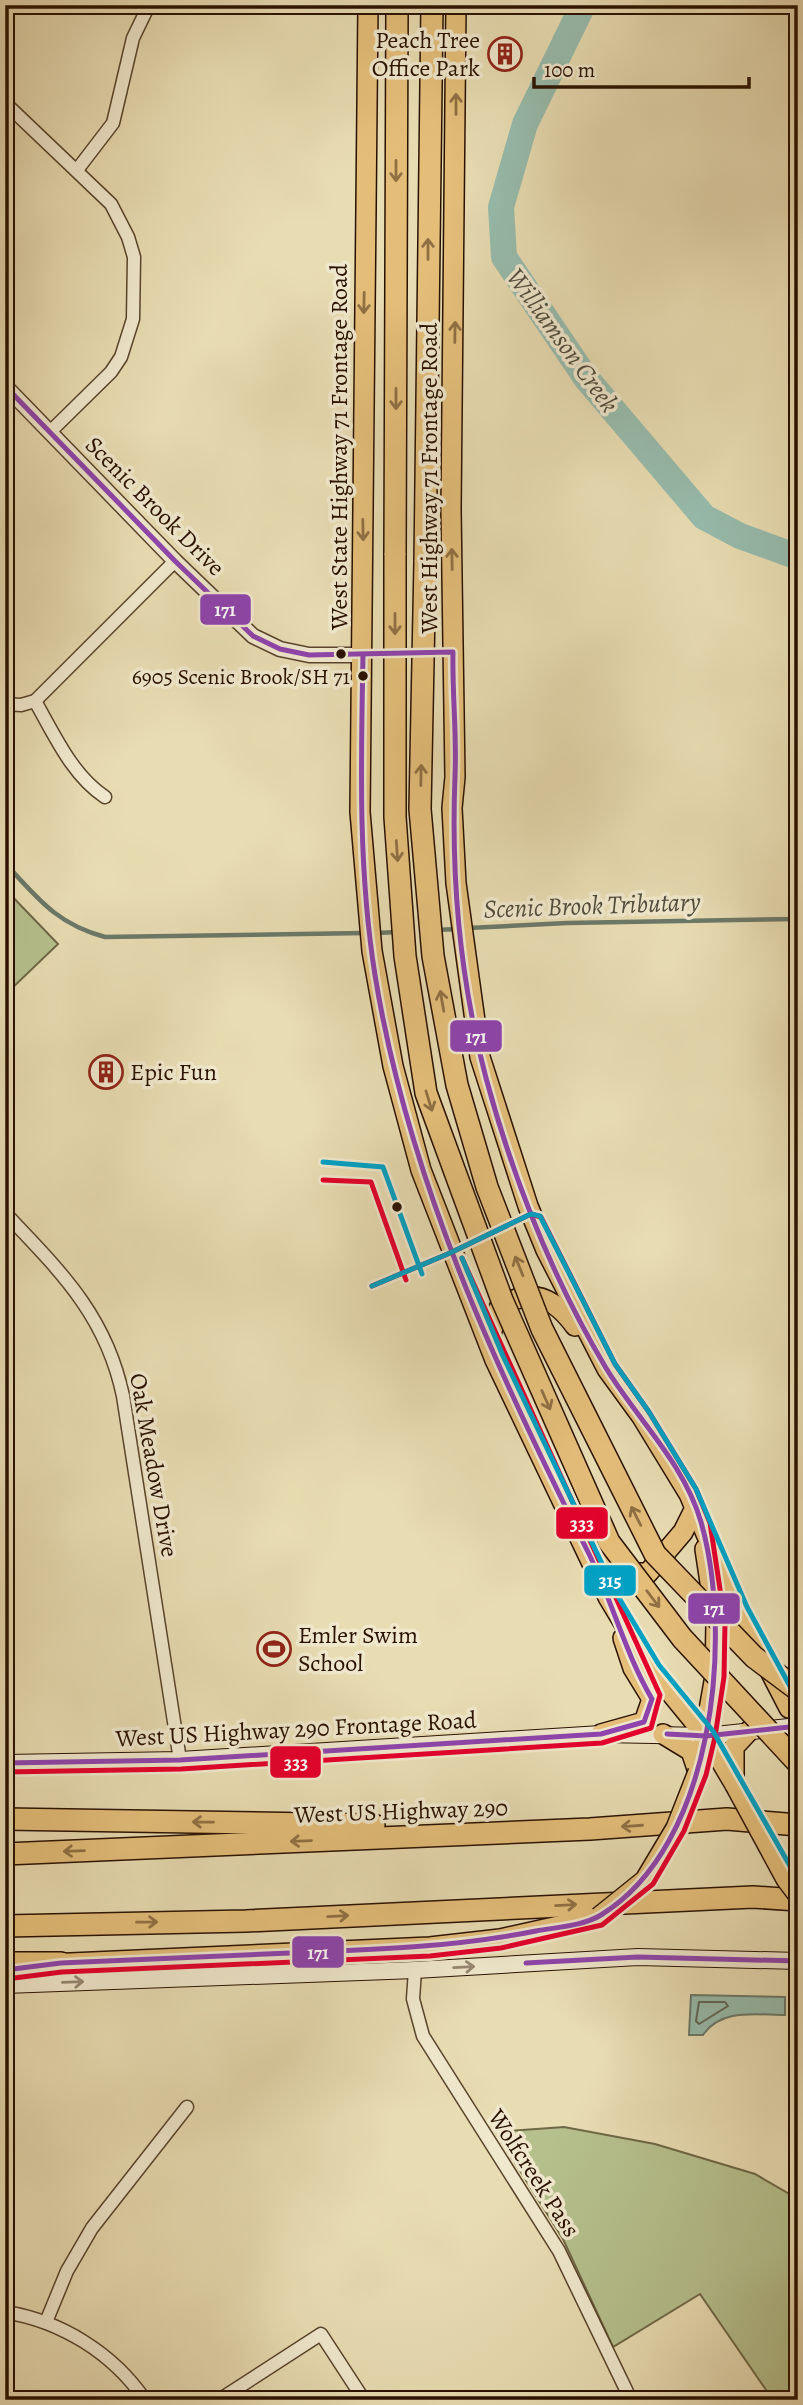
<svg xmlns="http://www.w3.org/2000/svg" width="803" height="2405" font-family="Alegreya,serif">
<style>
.green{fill:#b5c08d;stroke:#6f6846;stroke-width:2}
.water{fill:#97bcad;stroke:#6b7868;stroke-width:2}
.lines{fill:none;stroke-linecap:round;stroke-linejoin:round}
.shore{stroke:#606656;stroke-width:2}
.stream{stroke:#6b7868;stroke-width:4.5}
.river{stroke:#97bcad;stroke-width:26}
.minor-casing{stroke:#59442c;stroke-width:15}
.tertiary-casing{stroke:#59442c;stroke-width:17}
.secondary-casing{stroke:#291100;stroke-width:18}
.primary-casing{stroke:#291100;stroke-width:22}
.motorway-casing{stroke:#291100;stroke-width:24}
.minor{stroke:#f0e8cd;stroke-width:12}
.tertiary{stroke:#f0e8cd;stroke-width:14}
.secondary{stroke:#f0e8cd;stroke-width:16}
.primary{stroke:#e4be79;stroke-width:19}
.motorway{stroke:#e4be79;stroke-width:21}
.primary-bridge-casing{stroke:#291100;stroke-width:22;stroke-linecap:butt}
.motorway-bridge-casing{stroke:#291100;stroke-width:24;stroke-linecap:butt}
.primary-bridge{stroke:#e4be79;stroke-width:19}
.motorway-bridge{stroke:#e4be79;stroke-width:21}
.bus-1-casing{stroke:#f0e8cd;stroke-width:10}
.bus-2-casing{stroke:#f0e8cd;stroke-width:10}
.bus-3-casing{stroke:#f0e8cd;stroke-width:10}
.bus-1{stroke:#8e44ad;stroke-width:5}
.bus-2{stroke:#e4002b;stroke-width:5}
.bus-3{stroke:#02a1c4;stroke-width:5}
.oneway{stroke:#907043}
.oneway2{stroke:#968771}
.bus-dot{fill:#291100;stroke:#f0e8cd;stroke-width:2.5}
.labels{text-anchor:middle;stroke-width:7;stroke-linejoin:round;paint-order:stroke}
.bus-label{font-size:22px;fill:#291100;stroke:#f0e8cd;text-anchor:end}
.poi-label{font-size:24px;fill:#291100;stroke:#f0e8cd;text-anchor:start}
.street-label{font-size:24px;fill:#291100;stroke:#f0e8cd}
.water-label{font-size:26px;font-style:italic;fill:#504d3d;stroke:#f0e8cd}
.line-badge{stroke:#f0e8cd;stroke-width:2.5}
.badge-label{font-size:19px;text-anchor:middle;font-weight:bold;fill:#fff}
</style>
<rect width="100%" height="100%" fill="#e8dcb2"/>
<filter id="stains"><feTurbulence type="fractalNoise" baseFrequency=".00286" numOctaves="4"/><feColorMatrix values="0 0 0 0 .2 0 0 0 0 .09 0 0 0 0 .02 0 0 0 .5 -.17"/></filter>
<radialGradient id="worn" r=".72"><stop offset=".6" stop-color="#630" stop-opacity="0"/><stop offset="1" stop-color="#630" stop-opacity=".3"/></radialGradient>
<g class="green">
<path d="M5,889L58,944L5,995Z"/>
<path d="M564,2127L655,2144L755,2174L798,2199V2400H773L700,2294L613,2347L563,2239L500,2139L507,2131Z"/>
</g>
<path class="water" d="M691,1995L785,1997V2015C756,2015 721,2008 703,2035H689Z"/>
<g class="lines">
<path class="shore" d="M699,2002H725L728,2006L699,2024L696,2021Z"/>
<g class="stream">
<path d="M5,863C38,899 57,924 105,937L365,933"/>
<path d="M468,928L567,923L798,919"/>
<path d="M437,930L456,929"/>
<path d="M377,933L397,932"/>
</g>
<path class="river" d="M583,5L525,124L501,207L504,257L586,378L704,517L740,536L798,557"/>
<g class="minor-casing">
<g id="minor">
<path d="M5,103L111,204L128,237L134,257L133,319L121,357L111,372L50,432"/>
<path d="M77,170L113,123L133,38L149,5"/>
<path d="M35,701C55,736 72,775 105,797"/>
<path d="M5,704L21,705L35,701L175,561"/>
<path d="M5,1213C60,1271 106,1315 123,1396L180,1760"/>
<path d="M415,1970L413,1999L423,2036L559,2251L631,2400"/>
<path d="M5,2312C61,2321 113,2353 145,2400"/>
<path d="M46,2322L67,2271L92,2228L187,2107"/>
<path d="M219,2400L321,2334L364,2400"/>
</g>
</g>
<g class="tertiary-casing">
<path id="tertiary" d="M5,386L175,561L253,636L280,649L309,655H363"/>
</g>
<g class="secondary-casing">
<g id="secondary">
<path d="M5,1763L180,1760L601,1734L706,1736L798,1726"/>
<path d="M5,1985L415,1970L638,1957L798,1961"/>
</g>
</g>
<g class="primary-casing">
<g id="primary">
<path d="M368,5L360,812L372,951L393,1066L421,1170L495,1360L608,1597L652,1670L706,1736L735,1785"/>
<path d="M456,5L451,509L455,777L452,808L456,883L480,1057L528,1206L546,1250L607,1369L642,1417L689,1494L739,1611L789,1708L798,1710"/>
<path d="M493,1346L491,1334L499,1308C530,1287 554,1297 575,1326"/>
<path d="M584,1540L624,1573H648L683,1532L695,1508"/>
<path d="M601,1734L644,1722L652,1699L633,1668L623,1638"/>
<path d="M663,1734L691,1751L698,1772"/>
<path d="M698,1772L715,1676L716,1622L705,1549"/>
<path d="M734,1780V1747L749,1731"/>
<path d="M48,1964L430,1947L500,1939L599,1917"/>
</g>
</g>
<g class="motorway-casing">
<g id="motorway">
<path d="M395,555L397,5"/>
<path d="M425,562L432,5"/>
<path d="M5,1819L374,1825"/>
<path d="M5,1854L590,1829L727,1819L798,1825"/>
<path d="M5,1926L246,1921L753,1897L798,1900"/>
<path d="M5,1963H61"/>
</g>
</g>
<use href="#minor" class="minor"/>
<use href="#tertiary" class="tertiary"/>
<use href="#secondary" class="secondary"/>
<use href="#primary" class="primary"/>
<use href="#motorway" class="motorway"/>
<g class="primary-bridge-casing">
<g id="primary-bridge">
<path d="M735,1785L786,1879L798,1895"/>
<path d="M599,1917L645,1880L676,1828L698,1772"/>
</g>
</g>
<g class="motorway-bridge-casing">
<g id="motorway-bridge">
<path d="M395,555V817L405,956L426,1093L502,1300L609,1542L682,1638L798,1763"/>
<path d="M425,562L420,809L433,956L457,1085L487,1187L542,1329L655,1554L754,1657L798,1690"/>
</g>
</g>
<use href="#primary-bridge" class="primary-bridge"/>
<use href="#motorway-bridge" class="motorway-bridge"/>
<g class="bus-1-casing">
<g id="bus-1">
<path d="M5,386L175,561L253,636L280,649L309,655L453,652C452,693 457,735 455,776C451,877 460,980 486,1078C513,1178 553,1279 606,1368C637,1419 684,1463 701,1522C734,1638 714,1846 601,1915C583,1926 557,1927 536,1931C455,1947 372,1950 290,1953C213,1956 137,1959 61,1963L5,1970"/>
<path d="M667,1734L706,1736L798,1726"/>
<path d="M5,1763L180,1760L601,1734L644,1722L652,1699C625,1653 612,1600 588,1552C496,1369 408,1179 375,975C358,869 361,762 363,655"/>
<path d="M526,1963L638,1957L798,1961"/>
</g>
</g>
<g class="bus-2-casing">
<g id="bus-2">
<path d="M323,1180L371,1182L406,1280"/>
<path d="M5,1772L181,1769L602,1743L651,1728L660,1695L462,1258"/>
<path d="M6,1979L62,1972L430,1956L501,1948L602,1925L653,1884L684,1831L706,1775L715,1737L724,1677L725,1622L710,1523L696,1489L649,1412L615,1364L541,1217L531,1214L450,1253L372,1286"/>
</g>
</g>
<g class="bus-3-casing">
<g id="bus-3">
<path d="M323,1162L383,1167L422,1274"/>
<path d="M462,1258L503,1356L616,1593L659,1665L713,1731L798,1880"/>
<path d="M372,1286L450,1253L531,1214L540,1216L615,1364L649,1412L696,1489L747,1607L798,1701"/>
</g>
</g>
<use href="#bus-1" class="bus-1"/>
<use href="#bus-2" class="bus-2"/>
<use href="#bus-3" class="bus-3"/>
</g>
<defs><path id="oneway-shaft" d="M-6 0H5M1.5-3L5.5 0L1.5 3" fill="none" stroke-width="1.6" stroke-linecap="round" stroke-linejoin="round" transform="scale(1.75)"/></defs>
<g class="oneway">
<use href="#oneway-shaft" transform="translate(456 104) rotate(-90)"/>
<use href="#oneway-shaft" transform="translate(396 171) rotate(90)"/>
<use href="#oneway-shaft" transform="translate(428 249) rotate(-90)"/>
<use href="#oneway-shaft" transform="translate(364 303) rotate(91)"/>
<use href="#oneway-shaft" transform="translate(455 332) rotate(-89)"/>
<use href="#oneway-shaft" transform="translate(396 399) rotate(90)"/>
<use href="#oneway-shaft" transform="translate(363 530) rotate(89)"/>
<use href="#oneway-shaft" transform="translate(452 559) rotate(-91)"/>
<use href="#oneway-shaft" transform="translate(395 624) rotate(90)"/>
<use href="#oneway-shaft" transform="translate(421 775) rotate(-89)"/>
<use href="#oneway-shaft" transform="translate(397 851) rotate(86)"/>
<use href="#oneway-shaft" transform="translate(442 1001) rotate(-100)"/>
<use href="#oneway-shaft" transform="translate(429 1101) rotate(73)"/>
<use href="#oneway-shaft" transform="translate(519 1266) rotate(-112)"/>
<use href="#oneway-shaft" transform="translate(546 1400) rotate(66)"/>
<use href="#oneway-shaft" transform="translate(636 1516) rotate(-117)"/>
<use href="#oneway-shaft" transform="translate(653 1599) rotate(53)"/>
<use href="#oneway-shaft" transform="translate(203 1822) rotate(-179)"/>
<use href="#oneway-shaft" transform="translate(632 1826) rotate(176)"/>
<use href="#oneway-shaft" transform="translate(301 1841) rotate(178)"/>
<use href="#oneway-shaft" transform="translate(74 1851) rotate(178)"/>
<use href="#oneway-shaft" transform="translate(566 1905) rotate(-3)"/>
<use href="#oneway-shaft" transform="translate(338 1916) rotate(-3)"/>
<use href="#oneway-shaft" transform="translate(147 1922) rotate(-1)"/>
</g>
<g class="oneway2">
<use href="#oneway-shaft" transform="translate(464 1967) rotate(-3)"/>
<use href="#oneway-shaft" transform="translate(73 1982) rotate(-2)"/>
</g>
<defs>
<g id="building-ring" transform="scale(1.75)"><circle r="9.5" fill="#f0e8cd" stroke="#8f2418" stroke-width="1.5"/><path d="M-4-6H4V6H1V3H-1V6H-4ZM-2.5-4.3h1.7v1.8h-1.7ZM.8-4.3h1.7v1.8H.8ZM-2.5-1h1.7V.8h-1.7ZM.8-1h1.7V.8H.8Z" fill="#8f2418"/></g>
<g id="stadium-ring" transform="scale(1.75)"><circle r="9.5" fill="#f0e8cd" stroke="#8f2418" stroke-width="1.5"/><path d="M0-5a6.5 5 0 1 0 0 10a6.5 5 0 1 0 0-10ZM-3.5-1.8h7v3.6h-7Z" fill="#8f2418"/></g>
</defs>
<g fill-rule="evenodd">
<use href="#building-ring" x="505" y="54"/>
<use href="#building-ring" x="106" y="1072"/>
<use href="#stadium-ring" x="274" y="1649"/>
</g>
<g class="bus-dot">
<circle cx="341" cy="654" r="6"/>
<circle cx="363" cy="676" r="6"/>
<circle cx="397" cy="1207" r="6"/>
</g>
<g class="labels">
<g class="bus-label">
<text x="350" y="684">6905 Scenic Brook/SH 71</text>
</g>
<g class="poi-label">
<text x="480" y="48" text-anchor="end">Peach Tree<tspan x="480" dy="28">Office Park</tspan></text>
<text x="130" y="1080">Epic Fun</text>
<text x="298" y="1643">Emler Swim<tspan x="298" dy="28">School</tspan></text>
</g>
<g class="street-label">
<text transform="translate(339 447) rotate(-90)" y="8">West State Highway 71 Frontage Road</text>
<text transform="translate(429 478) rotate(-90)" y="8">West Highway 71 Frontage Road</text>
<text transform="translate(155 506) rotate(45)" y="8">Scenic Brook Drive</text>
<text transform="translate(154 1465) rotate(80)" y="8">Oak Meadow Drive</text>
<text transform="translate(296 1729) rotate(-3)" y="8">West US Highway 290 Frontage Road</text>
<text transform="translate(401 1811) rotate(-2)" y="8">West US Highway 290</text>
<text transform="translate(534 2173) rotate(57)" y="8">Wolfcreek Pass</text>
</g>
<g class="water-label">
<text transform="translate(563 340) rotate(54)" y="9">Williamson Creek</text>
<text transform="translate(592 905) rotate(-2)" y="9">Scenic Brook Tributary</text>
</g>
</g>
<g class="line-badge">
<rect x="199" y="593" width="53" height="33" rx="7" fill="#8e44ad"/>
<rect x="449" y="1019" width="54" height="34" rx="7" fill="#8e44ad"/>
<rect x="555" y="1506" width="54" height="34" rx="7" fill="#e4002b"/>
<rect x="583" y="1564" width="54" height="33" rx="7" fill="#02a1c4"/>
<rect x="687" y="1592" width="54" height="33" rx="7" fill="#8e44ad"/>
<rect x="269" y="1745" width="53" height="34" rx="7" fill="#e4002b"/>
<rect x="291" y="1935" width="54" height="34" rx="7" fill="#8e44ad"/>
</g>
<g class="badge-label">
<text x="225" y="616">171</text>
<text x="476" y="1043">171</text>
<text x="582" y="1530">333</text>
<text x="610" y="1587">315</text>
<text x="714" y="1615">171</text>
<text x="296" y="1769">333</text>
<text x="318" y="1959">171</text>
</g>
<rect width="803" height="2405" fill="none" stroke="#e8dcb2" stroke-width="28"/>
<rect x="7" y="7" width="789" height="2391" fill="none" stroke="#291100" stroke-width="3.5"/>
<rect x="14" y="14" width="775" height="2377" fill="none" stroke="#291100" stroke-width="2"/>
<path d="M534 77v10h215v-10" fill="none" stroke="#291100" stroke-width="3.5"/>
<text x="544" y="77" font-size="21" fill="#291100" stroke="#f0e8cd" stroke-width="5" paint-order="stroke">100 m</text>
<rect width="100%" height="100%" filter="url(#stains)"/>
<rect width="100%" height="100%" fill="url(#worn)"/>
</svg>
